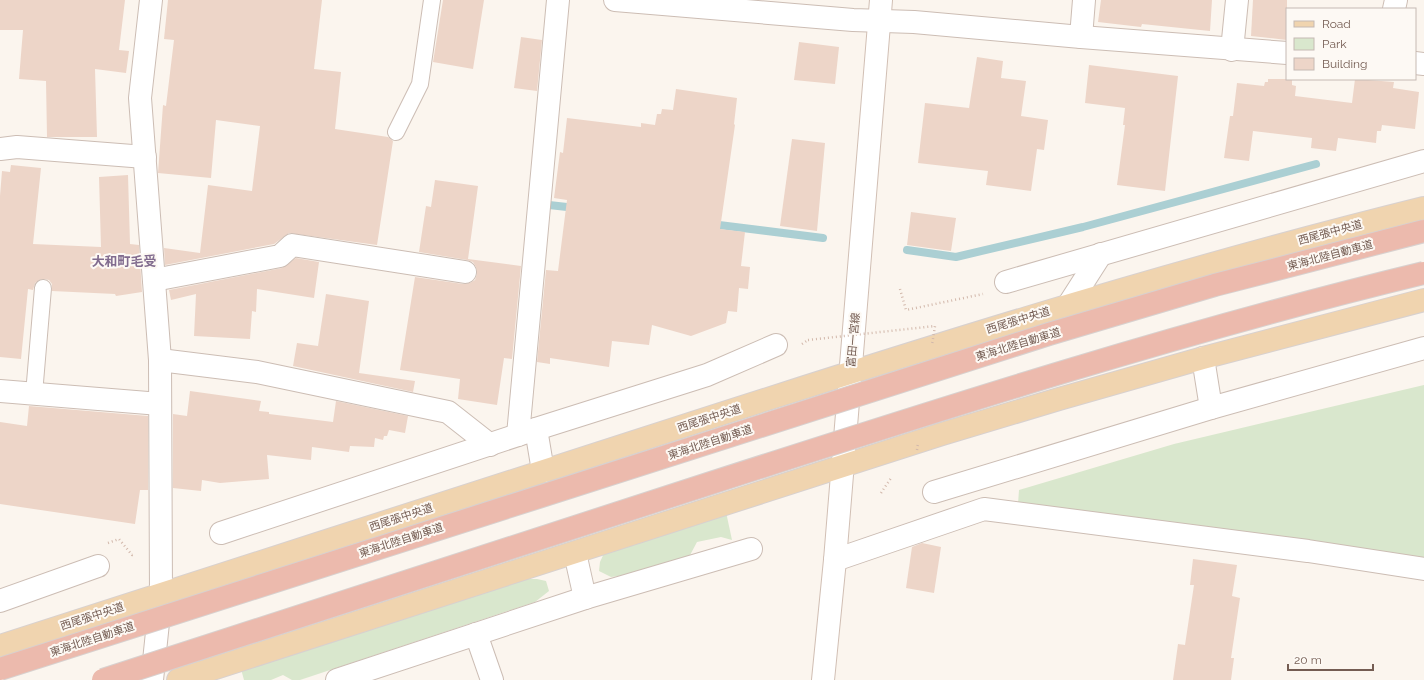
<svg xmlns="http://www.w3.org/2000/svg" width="1424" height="680" font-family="Raleway,'Noto Sans JP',sans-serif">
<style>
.green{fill:#d9e7cd}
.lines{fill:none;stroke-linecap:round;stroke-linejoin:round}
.stream{stroke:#abcfd3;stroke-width:8}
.building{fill:#edd5c8}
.service-casing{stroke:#ccbdb4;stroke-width:18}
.minor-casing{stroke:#ccbdb4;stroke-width:24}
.secondary-casing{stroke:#d1bfb4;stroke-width:24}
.primary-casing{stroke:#d8d1cf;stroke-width:24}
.path{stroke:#d2b8ab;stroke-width:2.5;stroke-dasharray:1 3;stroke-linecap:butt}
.service{stroke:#fff;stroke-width:16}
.minor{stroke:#fff;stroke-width:22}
.secondary{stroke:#fff;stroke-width:22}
.primary{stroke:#f0d4af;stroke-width:22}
.motorway-bridge-casing{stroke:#d8d1cf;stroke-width:24;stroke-linecap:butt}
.path-bridge{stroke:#d2b8ab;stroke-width:2.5;stroke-dasharray:1 3;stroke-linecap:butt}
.motorway-bridge{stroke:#ecbaad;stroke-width:22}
.labels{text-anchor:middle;stroke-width:4;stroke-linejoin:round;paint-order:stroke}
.street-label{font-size:11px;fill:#745c52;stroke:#fdf9f4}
.quarter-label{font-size:13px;font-weight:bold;fill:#816b8e;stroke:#fdf9f4}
</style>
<rect width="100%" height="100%" fill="#fbf5ee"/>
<g class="green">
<path d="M1424,385V558L1018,504L1019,490L1174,444Z"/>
<path d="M726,512L732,540L721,537L697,542L689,557L635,574L611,577L599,571L600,562L605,551Z"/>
<path d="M525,579H537L546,581L549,591L535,602L300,680H292L283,675L271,680H244L241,669Z"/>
</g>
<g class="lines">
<g class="stream">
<path d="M549,205L576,208"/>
<path d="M711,224L823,238"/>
<path d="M907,250L956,257L1083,227L1316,164"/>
</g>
</g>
<g class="building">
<path d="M0,0H125L119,50L129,51L126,73L95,69L97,137H47L46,81L19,79L23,30H0Z"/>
<path d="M168,0H322L314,69L341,72L335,129L388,137L393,141L377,245L289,233L274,244L165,265L164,248L200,253L208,185L252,191L260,126L216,120L211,178L158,173L163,105L166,106L174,40L164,39Z"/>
<path d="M443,0H484L473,69L433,62Z"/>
<path d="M1101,0H1212L1210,31L1142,24L1141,27L1098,22Z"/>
<path d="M1253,0H1287V40L1251,36Z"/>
<path d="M521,37L542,40L537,91L514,88Z"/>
<path d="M799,42L839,47L835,84L794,80Z"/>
<path d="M977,57L1003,61L1001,78L1026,81L1021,116L1048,120L1044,150L1037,149L1031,191L986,185L988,171L918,163L925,103L969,108Z"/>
<path d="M1089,65L1178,76L1165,191L1117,185L1125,125H1123L1125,108L1085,103Z"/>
<path d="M1268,79H1292V85L1296,86L1295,96L1352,103L1355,79L1394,82L1393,88L1419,92L1415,129L1382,125L1381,131H1377L1376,143L1338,138L1336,151L1311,148L1312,138L1253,131L1249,161L1224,158L1230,116H1233L1237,83L1264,86L1265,82H1268Z"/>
<path d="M676,89L737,98L734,124L735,125L720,229L745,232L741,266L750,267L748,289L739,288L737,312L728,311L726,323L691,336L652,325L649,345L612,341L609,367L550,358V364L537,362L546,270L558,271L567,200L554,198L560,152L563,153L567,118L641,127V123L655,125L657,114H661L662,109L673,110Z"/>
<path d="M792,139L825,143L817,231L780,226Z"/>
<path d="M11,165L41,168L33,244L101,247L99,177L128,175L130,244L139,245L142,292L116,296L115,294L52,291V284L49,280L43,279L39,280L35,283L33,290L28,289L21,359L0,357V196L2,171L10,172Z"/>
<path d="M435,180L478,186L468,259L521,266L512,359L504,358L497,405L458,399L460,379L400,370L415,277L463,284L470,283L475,280L477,274L476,267L473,262L467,260L419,252L426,206L431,207Z"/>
<path d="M911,212L956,218L951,251L907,245Z"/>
<path d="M296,258L319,262L314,298L257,289L256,312L252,311L250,339L194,336L196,294L171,300L169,290L282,268Z"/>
<path d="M326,294L369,301L359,373L415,381L413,392L293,366L297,343L318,346Z"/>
<path d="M190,391L261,401L259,411L269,412V414L333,422L336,401L408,416L405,433L389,430L387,436H384L383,440L375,438L374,447L350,446L349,452L312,447L311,460L267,455L269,479L220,483L202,480L201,491L173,488V414L187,416Z"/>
<path d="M29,406L148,416V490H140L135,524L0,504V422L27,426Z"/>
<path d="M922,543L941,547L934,593L906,588L912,547Z"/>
<path d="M1193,559L1237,565L1232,596L1240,598L1231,658H1234L1231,680H1173L1178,644L1185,645L1194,585H1190Z"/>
</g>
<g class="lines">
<g class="service-casing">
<g id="service">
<path d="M396,132L420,84L432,0"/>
<path d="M34,394L43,288"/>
</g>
</g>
<g class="minor-casing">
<g id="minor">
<path d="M151,0L140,98L160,360L161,594L152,680"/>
<path d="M615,0L853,20L914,22L1081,37L1287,53"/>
<path d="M1394,9L1396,0"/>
<path d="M1081,37L1084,0"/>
<path d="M1232,50L1237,0"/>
<path d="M1415,63L1424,64"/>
<path d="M0,149L17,147L145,157"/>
<path d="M154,280L280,256L292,245L465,272"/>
<path d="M1006,282L1424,161"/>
<path d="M1069,304L1101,254"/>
<path d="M1203,358L1211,408"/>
<path d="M160,360L257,372L448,412L490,445"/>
<path d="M0,391L160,404"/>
<path d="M536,429L543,471"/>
<path d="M518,435L558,0"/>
<path d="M934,492L1211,408L1424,348"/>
<path d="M221,533L536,429L707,375L776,345"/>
<path d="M575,553L585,598"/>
<path d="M835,560L984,509L1308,551L1424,569"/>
<path d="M0,601L98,566"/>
<path d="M476,634L492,680"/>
<path d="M337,680L585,598L751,549"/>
</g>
</g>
<g class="secondary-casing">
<path id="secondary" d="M823,680L835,560L881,0"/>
</g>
<g class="primary-casing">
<g id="primary">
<path d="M0,646C211,578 423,510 634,442C896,357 1157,274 1424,208"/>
<path d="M178,680L942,434L1059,399L1203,358L1424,300"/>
</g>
</g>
<g class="path">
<path d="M900,289L906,310L983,294"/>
<path d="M802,344L808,340"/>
<path d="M881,493L891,478"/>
<path d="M108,543L119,539L132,555L135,554"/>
</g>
<use href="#service" class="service"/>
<use href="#minor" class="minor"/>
<use href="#secondary" class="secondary"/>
<use href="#primary" class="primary"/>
<g class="motorway-bridge-casing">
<g id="motorway-bridge">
<path d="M0,669L1049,334L1215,285L1424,231"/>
<path d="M103,680C305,614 508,549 711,483C947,407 1183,331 1424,273"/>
</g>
</g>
<g class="path-bridge">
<path d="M808,340L935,326L932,345"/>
<path d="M917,450L918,443"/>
</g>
<use href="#motorway-bridge" class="motorway-bridge"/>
</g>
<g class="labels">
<g class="street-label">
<text transform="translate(1330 232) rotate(-15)" y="4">西尾張中央道</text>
<text transform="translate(1330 255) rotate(-15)" y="4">東海北陸自動車道</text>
<text transform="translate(1018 320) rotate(-17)" y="4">西尾張中央道</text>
<text transform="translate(853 340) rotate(-85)" y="4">富田一宮線</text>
<text transform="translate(1018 344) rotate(-17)" y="4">東海北陸自動車道</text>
<text transform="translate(709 418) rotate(-18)" y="4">西尾張中央道</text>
<text transform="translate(710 442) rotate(-18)" y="4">東海北陸自動車道</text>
<text transform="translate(401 517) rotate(-18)" y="4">西尾張中央道</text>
<text transform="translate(401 540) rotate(-18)" y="4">東海北陸自動車道</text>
<text transform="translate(92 616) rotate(-18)" y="4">西尾張中央道</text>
<text transform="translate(92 639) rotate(-18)" y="4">東海北陸自動車道</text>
</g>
<g class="quarter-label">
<text x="124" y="266">大和町毛受</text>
</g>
</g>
<rect x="1286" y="8" width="130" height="72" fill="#fdf9f4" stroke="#c6bab3"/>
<rect x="1294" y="21" width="20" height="6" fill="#f0d4af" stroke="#c6bab3"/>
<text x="1322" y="28" font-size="12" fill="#745c52">Road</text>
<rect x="1294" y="38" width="20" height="12" fill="#d9e7cd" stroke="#c6bab3"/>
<text x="1322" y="48" font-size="12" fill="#745c52">Park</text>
<rect x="1294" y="58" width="20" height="12" fill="#edd5c8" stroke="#c6bab3"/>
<text x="1322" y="68" font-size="12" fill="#745c52">Building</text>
<path d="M1288 664v6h85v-6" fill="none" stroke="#745c52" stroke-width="2"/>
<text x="1294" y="664" font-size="12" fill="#745c52" stroke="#fdf9f4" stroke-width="3" paint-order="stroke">20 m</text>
</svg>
